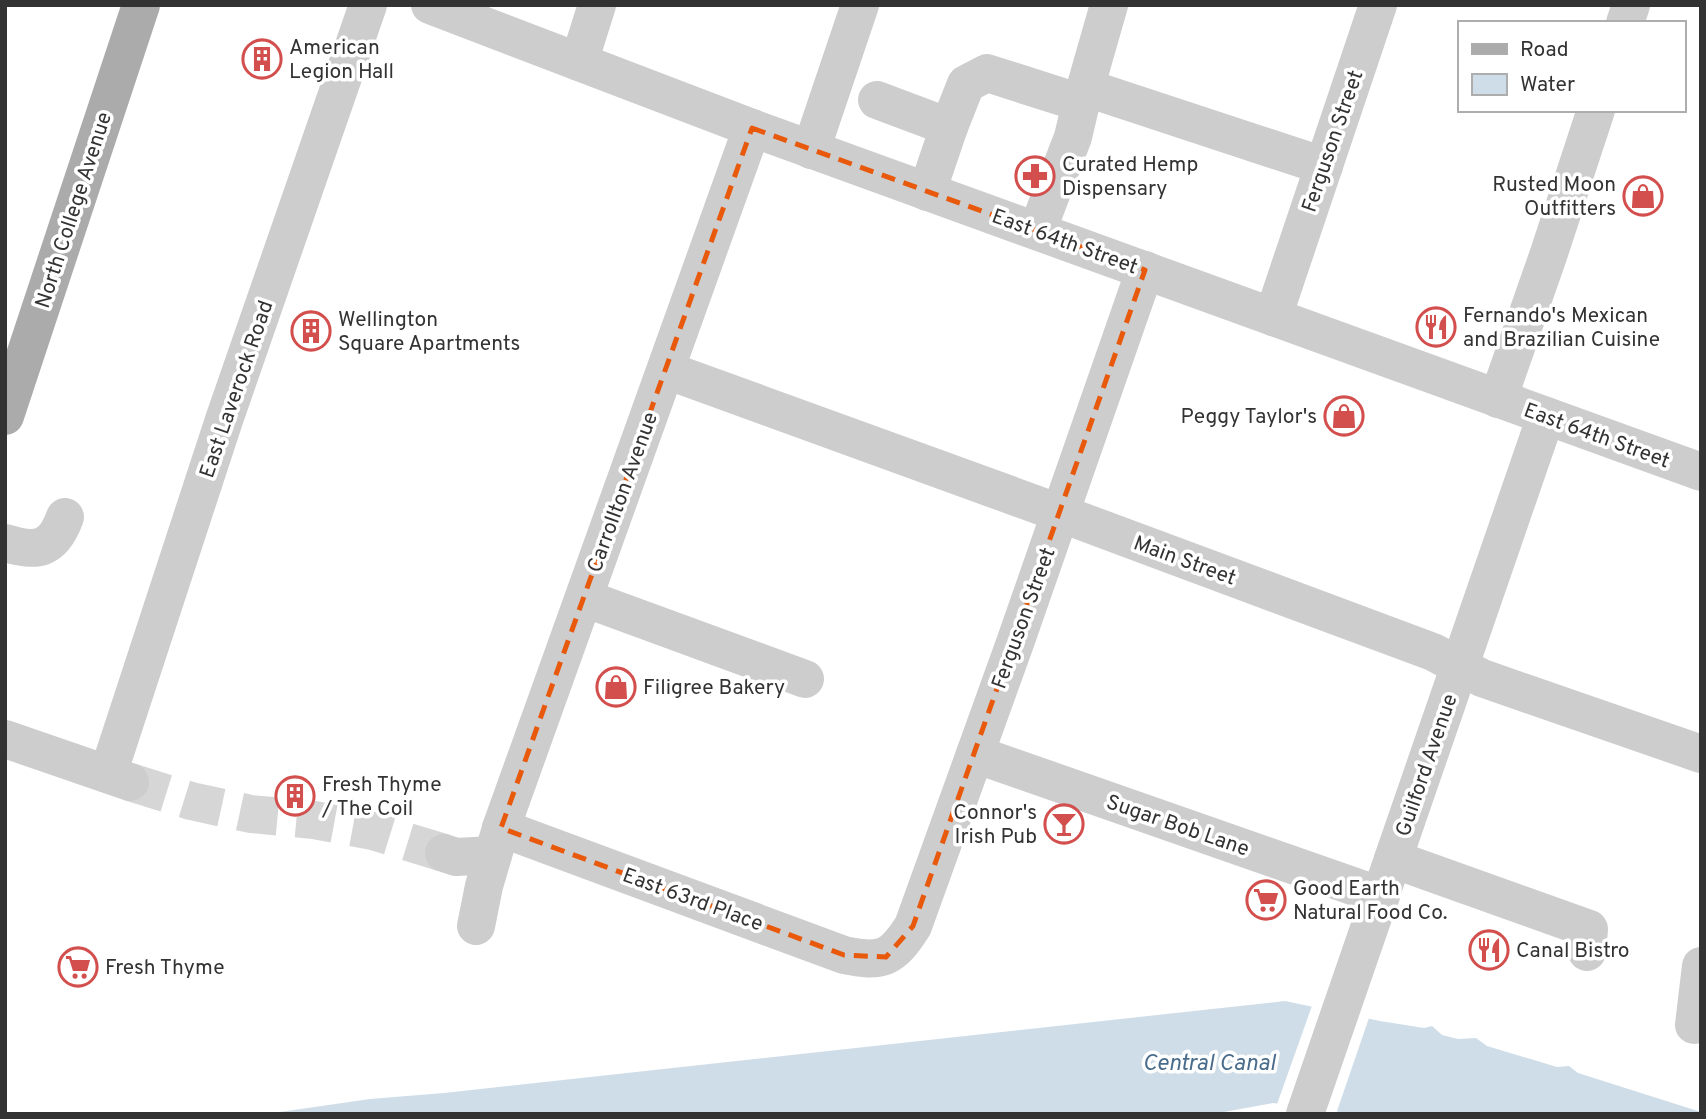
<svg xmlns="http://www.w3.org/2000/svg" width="1706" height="1119" font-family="Overpass,sans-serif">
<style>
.water{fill:#cfdde8}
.pier{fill:#fff}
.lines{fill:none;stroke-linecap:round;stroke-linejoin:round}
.minor-tunnel{stroke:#d6d6d6;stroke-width:38;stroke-dasharray:38 19;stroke-linecap:butt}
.minor{stroke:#cdcdcd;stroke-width:38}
.major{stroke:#ababab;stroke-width:38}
.marked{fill:none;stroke:#e8590c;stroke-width:5;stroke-dasharray:14 9;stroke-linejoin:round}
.labels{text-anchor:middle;stroke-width:7;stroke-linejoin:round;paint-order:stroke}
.poi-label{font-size:21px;fill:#333;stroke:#fff;text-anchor:start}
.street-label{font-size:21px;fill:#333;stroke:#fff}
.water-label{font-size:23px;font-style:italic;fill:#496c8c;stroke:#fff}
</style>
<rect width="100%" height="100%" fill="#fff"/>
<path class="water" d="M1285,1001L1380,1021L1424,1028L1432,1026L1442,1035L1458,1039L1476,1038L1487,1046L1557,1067L1569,1066L1578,1073L1701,1112V1114H1355L1273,1103L1213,1114H266L370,1099L444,1093Z"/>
<path class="pier" d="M1313,1003L1370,1015L1336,1114L1276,1107Z"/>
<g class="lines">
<path class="minor-tunnel" d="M130,782L191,801L251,814L314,820L373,831L444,853"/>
<g class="minor">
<path d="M430,5L752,128L1701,472"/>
<path d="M1625,23L1631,5"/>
<path d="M579,62L597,5"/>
<path d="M1087,88L1324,166"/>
<path d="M877,100L949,127"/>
<path d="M811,150L860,5"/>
<path d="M927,192L949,127L966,84L987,73L1081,103"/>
<path d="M1037,231L1073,137L1081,103L1109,5"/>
<path d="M1273,317L1378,5"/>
<path d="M666,370L1035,504L1433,652L1482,678L1701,754"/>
<path d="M1498,399L1548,256L1596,110"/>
<path d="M5,543C37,553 53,550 65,517"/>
<path d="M584,598L805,679"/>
<path d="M5,739L130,782"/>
<path d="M975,754L1381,896"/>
<path d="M108,774L224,420L368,5"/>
<path d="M501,828L844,955C882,963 892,959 913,926L1015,643L1145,270"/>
<path d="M444,853L456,857L493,855"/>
<path d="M1393,859L1589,929L1587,952"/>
<path d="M476,926L484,886L501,828L752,128"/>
<path d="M1694,1025L1701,966"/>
<path d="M1305,1114L1546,416"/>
</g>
<path class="major" d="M5,416L141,5"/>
</g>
<path class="marked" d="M752,128L1145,270L913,926L886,957L844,955L501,828Z"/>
<defs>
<g id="building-ring" transform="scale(2.0125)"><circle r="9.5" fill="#fff" stroke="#d24f4d" stroke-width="1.5"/><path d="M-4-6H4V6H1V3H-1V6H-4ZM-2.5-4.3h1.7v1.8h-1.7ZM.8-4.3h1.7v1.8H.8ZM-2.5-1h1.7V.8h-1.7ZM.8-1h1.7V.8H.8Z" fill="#d24f4d"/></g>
<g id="pharmacy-ring" transform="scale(2.0125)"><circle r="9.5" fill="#fff" stroke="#d24f4d" stroke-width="1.5"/><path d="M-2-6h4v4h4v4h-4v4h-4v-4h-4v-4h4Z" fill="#d24f4d"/></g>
<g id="shop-ring" transform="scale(2.0125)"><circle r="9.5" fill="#fff" stroke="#d24f4d" stroke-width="1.5"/><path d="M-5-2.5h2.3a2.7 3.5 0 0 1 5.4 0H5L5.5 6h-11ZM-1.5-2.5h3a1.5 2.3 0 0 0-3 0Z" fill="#d24f4d"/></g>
<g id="restaurant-ring" transform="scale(2.0125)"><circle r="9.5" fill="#fff" stroke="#d24f4d" stroke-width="1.5"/><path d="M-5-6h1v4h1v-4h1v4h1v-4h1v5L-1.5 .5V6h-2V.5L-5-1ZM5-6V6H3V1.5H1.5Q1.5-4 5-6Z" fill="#d24f4d"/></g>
<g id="bar-ring" transform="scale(2.0125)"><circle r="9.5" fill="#fff" stroke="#d24f4d" stroke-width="1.5"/><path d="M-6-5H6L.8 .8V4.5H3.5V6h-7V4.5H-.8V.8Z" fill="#d24f4d"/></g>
<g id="supermarket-ring" transform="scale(2.0125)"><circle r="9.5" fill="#fff" stroke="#d24f4d" stroke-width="1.5"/><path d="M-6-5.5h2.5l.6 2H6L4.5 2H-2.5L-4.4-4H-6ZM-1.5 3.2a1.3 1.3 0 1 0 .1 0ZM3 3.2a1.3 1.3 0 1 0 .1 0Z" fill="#d24f4d"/></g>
</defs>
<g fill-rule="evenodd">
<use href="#building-ring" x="262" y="59"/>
<use href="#pharmacy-ring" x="1035" y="176"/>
<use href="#shop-ring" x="1643" y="196"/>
<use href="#restaurant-ring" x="1436" y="327"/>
<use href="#building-ring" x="311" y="331"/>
<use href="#shop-ring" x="1344" y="416"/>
<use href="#shop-ring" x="616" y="687"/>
<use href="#building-ring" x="295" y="796"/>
<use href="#bar-ring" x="1064" y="824"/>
<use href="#supermarket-ring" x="1266" y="900"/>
<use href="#restaurant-ring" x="1489" y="950"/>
<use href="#supermarket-ring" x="78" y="967"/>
</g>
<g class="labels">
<g class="poi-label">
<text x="289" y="54">American<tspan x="289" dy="24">Legion Hall</tspan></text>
<text x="1062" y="171">Curated Hemp<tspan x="1062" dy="24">Dispensary</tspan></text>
<text x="1616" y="191" text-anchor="end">Rusted Moon<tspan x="1616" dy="24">Outfitters</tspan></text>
<text x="1463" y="322">Fernando's Mexican<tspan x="1463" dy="24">and Brazilian Cuisine</tspan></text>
<text x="338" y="326">Wellington<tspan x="338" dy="24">Square Apartments</tspan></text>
<text x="1317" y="423" text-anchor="end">Peggy Taylor's</text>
<text x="643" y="694">Filigree Bakery</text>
<text x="322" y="791">Fresh Thyme<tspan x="322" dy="24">/ The Coil</tspan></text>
<text x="1037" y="819" text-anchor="end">Connor's<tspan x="1037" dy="24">Irish Pub</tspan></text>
<text x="1293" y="895">Good Earth<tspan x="1293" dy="24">Natural Food Co.</tspan></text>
<text x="1516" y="957">Canal Bistro</text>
<text x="105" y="974">Fresh Thyme</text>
</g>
<g class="street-label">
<text transform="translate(1332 141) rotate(-71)" y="7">Ferguson Street</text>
<text transform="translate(73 210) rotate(-72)" y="7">North College Avenue</text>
<text transform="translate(1065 241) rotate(20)" y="7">East 64th Street</text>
<text transform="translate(236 389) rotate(-71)" y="7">East Laverock Road</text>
<text transform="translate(1597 435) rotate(20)" y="7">East 64th Street</text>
<text transform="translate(622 492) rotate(-70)" y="7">Carrollton Avenue</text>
<text transform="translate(1185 560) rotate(20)" y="7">Main Street</text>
<text transform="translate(1023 618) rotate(-70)" y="7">Ferguson Street</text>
<text transform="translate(1426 765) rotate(-71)" y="7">Guilford Avenue</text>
<text transform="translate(1178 825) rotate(19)" y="7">Sugar Bob Lane</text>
<text transform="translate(693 899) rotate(20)" y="7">East 63rd Place</text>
</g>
<g class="water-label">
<text x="1209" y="1070">Central Canal</text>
</g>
</g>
<rect width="1706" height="1119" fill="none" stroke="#333333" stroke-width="14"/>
<rect x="1458" y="21" width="228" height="91" fill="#ffffff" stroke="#adadad" stroke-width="2"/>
<rect x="1472" y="44" width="35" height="10" fill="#ababab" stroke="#adadad" stroke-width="2"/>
<text x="1520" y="56" font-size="21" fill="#333333">Road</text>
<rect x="1472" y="74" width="35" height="21" fill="#cfdde8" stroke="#adadad" stroke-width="2"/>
<text x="1520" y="91" font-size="21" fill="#333333">Water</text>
</svg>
